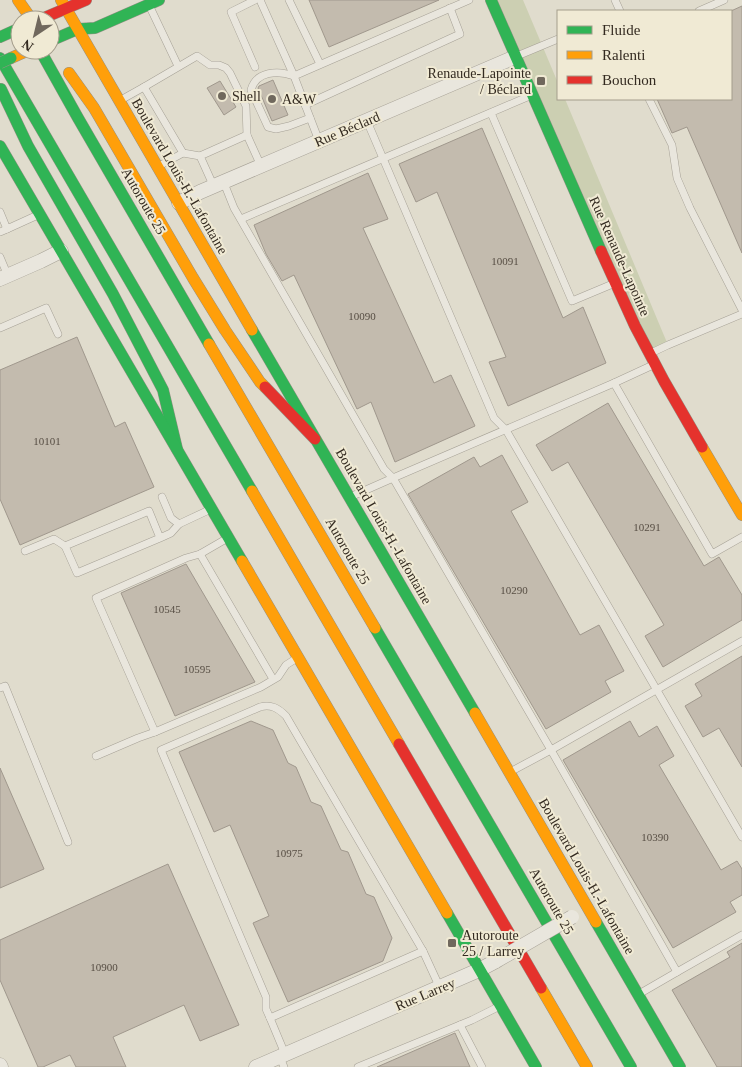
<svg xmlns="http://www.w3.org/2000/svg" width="742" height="1067" font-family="Georgia,serif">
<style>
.green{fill:#cccfb2}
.building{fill:#c3bbae;stroke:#a0988d}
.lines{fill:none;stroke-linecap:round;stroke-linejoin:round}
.lane-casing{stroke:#a6a196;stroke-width:8}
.street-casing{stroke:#a6a196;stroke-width:15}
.fast-casing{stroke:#959186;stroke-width:12}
.slow-casing{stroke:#959186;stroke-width:12}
.jam-casing{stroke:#959186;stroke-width:12}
.lane{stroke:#e9e6dd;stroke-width:7}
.street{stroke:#e9e6dd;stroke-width:14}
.fast{stroke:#30b455;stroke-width:11}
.slow{stroke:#ff9f0a;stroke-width:11}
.jam{stroke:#e5322d;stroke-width:11}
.street-bridge-casing{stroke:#a6a196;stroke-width:15;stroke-linecap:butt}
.fast-bridge-casing{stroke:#959186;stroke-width:12;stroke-linecap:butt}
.street-bridge{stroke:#e9e6dd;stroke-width:14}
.fast-bridge{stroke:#30b455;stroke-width:11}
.poi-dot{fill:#70685d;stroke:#f0ead4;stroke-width:2}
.labels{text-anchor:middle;stroke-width:4;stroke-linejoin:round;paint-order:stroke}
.number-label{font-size:11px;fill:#574e44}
.poi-label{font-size:14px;fill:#332a20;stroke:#f0ead4;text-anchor:start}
.street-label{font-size:14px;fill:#332a20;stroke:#f0ead4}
</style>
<rect width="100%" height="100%" fill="#e0dccd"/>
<path class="green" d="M491,0H523L558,83V99H565L668,345L650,354Z"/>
<g class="building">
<path d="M309,0H439L329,47Z"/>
<path d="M742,6V253L687,127L672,133L657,99H731V11Z"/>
<path d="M273,80L288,115L272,121L258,88L259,86Z"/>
<path d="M220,81L236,107L224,115L207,88Z"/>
<path d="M482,128L563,318L583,307L606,363L508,406L489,362L506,357L437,192L416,202L399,164Z"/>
<path d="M368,173L388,219L363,228L434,383L451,375L475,426L395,462L371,402L357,409L294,275L282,281L266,254L254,225Z"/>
<path d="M77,337L115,427L125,422L154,487L20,545L0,499V370Z"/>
<path d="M608,403L704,566L719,557L742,595V620L663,667L645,636L664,625L568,462L552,471L536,445Z"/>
<path d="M502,455L528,502L511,511L580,635L599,625L624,671L605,681L611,692L546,729L408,494L474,457L480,467Z"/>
<path d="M186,564L255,682L175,716L121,593Z"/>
<path d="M742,656V767L719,728L703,737L685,706L702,696L695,684Z"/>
<path d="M251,721L273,730L288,763L296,767L311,802L321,806L341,850L348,852L366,894L374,897L392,938L383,961L288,1002L253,923L269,916L230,825L214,832L179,752Z"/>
<path d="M630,721L639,737L657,726L674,756L659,765L721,870L737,861L742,869V895L730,902L736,912L673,948L563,760Z"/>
<path d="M0,768L44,869L0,888Z"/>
<path d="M168,864L239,1025L200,1041L184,1005L113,1037L126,1067H76L70,1055L43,1067H38L0,980V940Z"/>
<path d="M742,943V1067H717L672,990L730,957L727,952Z"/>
<path d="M455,1033L470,1067H377Z"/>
</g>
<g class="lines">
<g class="lane-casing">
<g id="lane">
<path d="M255,0L231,12L255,67"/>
<path d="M260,0L294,76"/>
<path d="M289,0L320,64"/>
<path d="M615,0L620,11"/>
<path d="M149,5L178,66"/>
<path d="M699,11L724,0"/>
<path d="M517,56L558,39"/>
<path d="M294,76C278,70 256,71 251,90L268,127L276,129L289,126L310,118"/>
<path d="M144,87L197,56L210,65H219L226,68L230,73L246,106L247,135"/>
<path d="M649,99L672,145L677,178L690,208L742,310"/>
<path d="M119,101L144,87L183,153L200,156"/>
<path d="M305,105L460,34L450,8"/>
<path d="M491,113L572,301L615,283"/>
<path d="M367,121L494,418L506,430L742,837"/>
<path d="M319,141L294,76L469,0"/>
<path d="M159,166L183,153"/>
<path d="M224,183L234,208L384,469L393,478L614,383L653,365"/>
<path d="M214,187L200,156L247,135L261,166"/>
<path d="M0,212L7,229L40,214"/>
<path d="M241,219L532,95"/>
<path d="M0,232L7,229"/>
<path d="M0,257L8,276"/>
<path d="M0,328L46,308L58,334"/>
<path d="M651,353L668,345L742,314"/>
<path d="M614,383L712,554L742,537"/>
<path d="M162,497L171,518L179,524"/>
<path d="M350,497L393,478L551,750L742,641"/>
<path d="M160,538L149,511L65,546L77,573L160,538L171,533L179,524L211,509"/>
<path d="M226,539L200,554L186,558L96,598L155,732L261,687L278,677L286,665L297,658"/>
<path d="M25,551L54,539L65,546"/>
<path d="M200,554L273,679"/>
<path d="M0,688L5,686L68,842"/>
<path d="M96,756L138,738L155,732"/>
<path d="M510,772L551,750L677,972L639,994"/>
<path d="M677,972L742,935"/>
<path d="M270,1018L266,1009V997L161,750L260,707C271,704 278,708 286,716L423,951"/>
<path d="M460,1025L482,1067"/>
<path d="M285,1054L270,1018L423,951L440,988"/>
<path d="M280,1057L284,1067"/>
<path d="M358,1067L472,1020L500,1006"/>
</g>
</g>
<g class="street-casing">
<g id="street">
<path d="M179,203L200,192L515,57"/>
<path d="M0,279L41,261L61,251"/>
<path d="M0,1065L1,1067"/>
<path d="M256,1067L479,970L496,961"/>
</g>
</g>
<g class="fast-casing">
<g id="fast">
<path d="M491,0L601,251"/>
<path d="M0,37L20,28"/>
<path d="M50,41L78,29L95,28L159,0"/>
<path d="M40,50L78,118L209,344"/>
<path d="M0,58L252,491"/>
<path d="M1,89L28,146L113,294L163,390L177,449"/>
<path d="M0,146L242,561"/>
<path d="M252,330L475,713"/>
<path d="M375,628L631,1067"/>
<path d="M447,913L536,1067"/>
<path d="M596,922L680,1067"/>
</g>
</g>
<g class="slow-casing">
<g id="slow">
<path d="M18,0L32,20"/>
<path d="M61,0L252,330"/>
<path d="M11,58L29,50"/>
<path d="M69,73L94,108L193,278L225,330L260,382L265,387"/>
<path d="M209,344L375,628"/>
<path d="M702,447L742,515"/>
<path d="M252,491L399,744"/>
<path d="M242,561L447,913"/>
<path d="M475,713L596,922"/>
<path d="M541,988L587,1067"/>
</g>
</g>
<g class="jam-casing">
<g id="jam">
<path d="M39,20L86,0"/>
<path d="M601,251L635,326L664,381L702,447"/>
<path d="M265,387L315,439"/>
<path d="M399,744L541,988"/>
</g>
</g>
<use href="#lane" class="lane"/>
<use href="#street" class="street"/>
<use href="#fast" class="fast"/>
<use href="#slow" class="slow"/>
<use href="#jam" class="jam"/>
<g class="street-bridge-casing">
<path id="street-bridge" d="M496,961L572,917"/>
</g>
<g class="fast-bridge-casing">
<path id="fast-bridge" d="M0,63L11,58"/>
</g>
<use href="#street-bridge" class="street-bridge"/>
<use href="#fast-bridge" class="fast-bridge"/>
</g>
<g class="poi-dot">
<rect x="536" y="76" width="10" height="10" rx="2.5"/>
<circle cx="222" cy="96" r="5"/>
<circle cx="272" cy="99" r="5"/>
<rect x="447" y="938" width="10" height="10" rx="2.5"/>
</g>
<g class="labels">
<g class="number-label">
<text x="505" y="265">10091</text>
<text x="362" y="320">10090</text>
<text x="47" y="445">10101</text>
<text x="647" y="531">10291</text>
<text x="514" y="594">10290</text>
<text x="167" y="613">10545</text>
<text x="197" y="673">10595</text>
<text x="655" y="841">10390</text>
<text x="289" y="857">10975</text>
<text x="104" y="971">10900</text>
</g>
<g class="poi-label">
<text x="531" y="78" text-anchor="end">Renaude-Lapointe<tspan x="531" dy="16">/ Béclard</tspan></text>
<text x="232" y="101">Shell</text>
<text x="282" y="104">A&amp;W</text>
<text x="462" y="940">Autoroute<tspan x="462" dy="16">25 / Larrey</tspan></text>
</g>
<g class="street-label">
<text transform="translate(347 129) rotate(-23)" y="5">Rue Béclard</text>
<text transform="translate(180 176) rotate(60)" y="5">Boulevard Louis-H.-Lafontaine</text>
<text transform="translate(144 201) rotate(60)" y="5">Autoroute 25</text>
<text transform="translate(620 256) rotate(66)" y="5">Rue Renaude-Lapointe</text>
<text transform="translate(384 526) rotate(60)" y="5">Boulevard Louis-H.-Lafontaine</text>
<text transform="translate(348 551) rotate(60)" y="5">Autoroute 25</text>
<text transform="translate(587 876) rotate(60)" y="5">Boulevard Louis-H.-Lafontaine</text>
<text transform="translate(552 901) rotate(60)" y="5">Autoroute 25</text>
<text transform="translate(425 994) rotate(-23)" y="5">Rue Larrey</text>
</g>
</g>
<rect x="557" y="10" width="175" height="90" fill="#f0ead4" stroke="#a49d8c"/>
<rect x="567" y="26" width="25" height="8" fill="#30b455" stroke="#a49d8c"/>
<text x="602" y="35" font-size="15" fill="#332a20">Fluide</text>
<rect x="567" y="51" width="25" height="8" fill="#ff9f0a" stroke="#a49d8c"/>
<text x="602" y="60" font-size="15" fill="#332a20">Ralenti</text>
<rect x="567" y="76" width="25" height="8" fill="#e5322d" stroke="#a49d8c"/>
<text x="602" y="85" font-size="15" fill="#332a20">Bouchon</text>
<g transform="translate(35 35) rotate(215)"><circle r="24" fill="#f0ead4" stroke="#a49d8c"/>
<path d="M0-4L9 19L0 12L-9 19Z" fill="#70685d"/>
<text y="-8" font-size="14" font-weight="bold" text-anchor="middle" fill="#332a20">N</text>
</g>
</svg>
